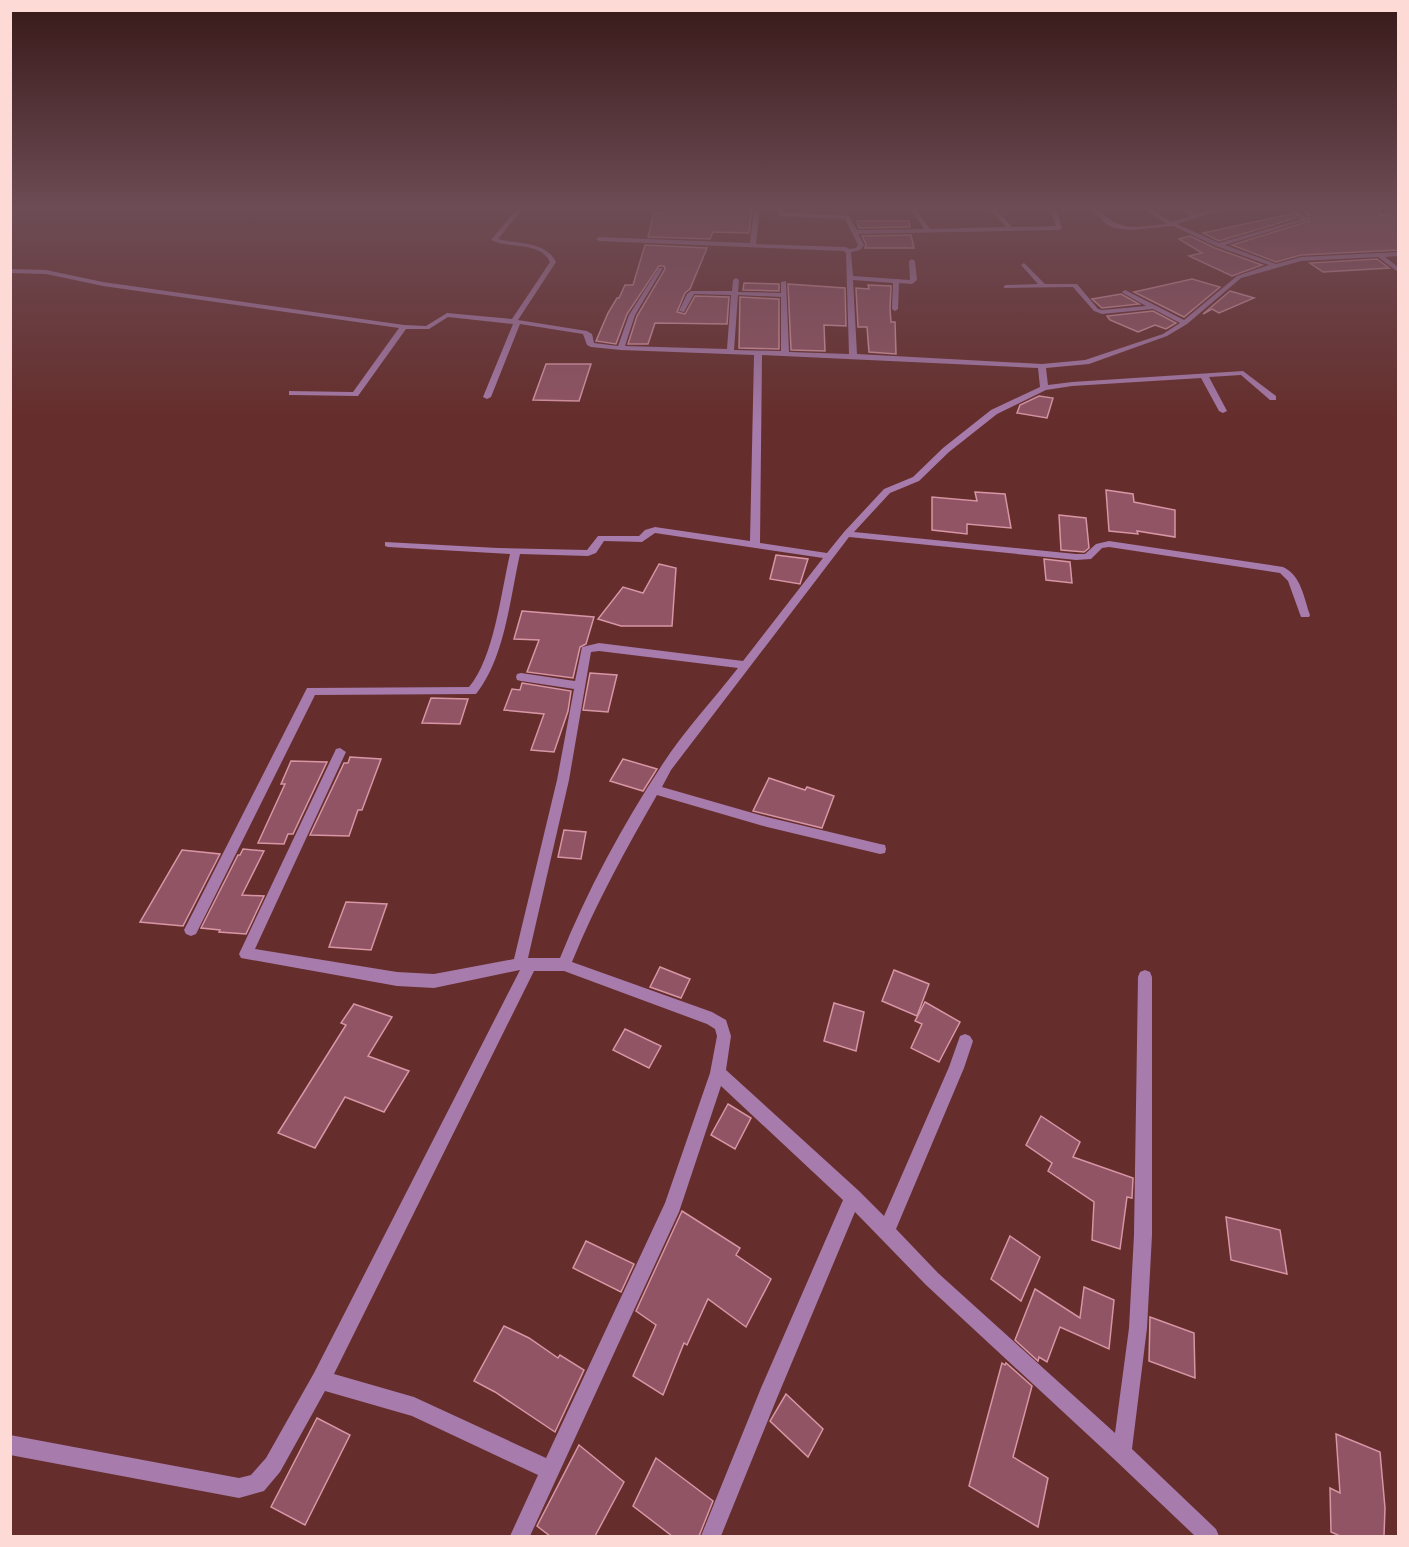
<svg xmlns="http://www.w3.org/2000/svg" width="1409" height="1547" font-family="Lora,serif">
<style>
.building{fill:#905464;stroke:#d795a5;stroke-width:1.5}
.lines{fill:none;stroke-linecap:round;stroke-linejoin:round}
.minor{fill:#a77bab;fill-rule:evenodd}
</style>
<rect width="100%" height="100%" fill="#652d2b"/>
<g class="building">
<path d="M664,207H752L749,233L713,232L710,239L648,237L654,213H663Z"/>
<path d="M1296,207H1375L1380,211V215L1398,214V250L1301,255L1276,262L1232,245L1309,221L1308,216L1305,213H1309Z"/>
<path d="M1291,214L1296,218L1219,241L1203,233Z"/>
<path d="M857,221H909L910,227L859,228Z"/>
<path d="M911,235L914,248H865L866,244L862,236Z"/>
<path d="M1190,236L1215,248L1262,265L1232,276L1189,256L1202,253L1179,239Z"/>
<path d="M645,245L707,248L690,289L685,293L677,312L685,314L695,296L729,297L727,324L655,323L648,344H628L637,316L665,269L664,266H659L627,314L616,344L596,341L608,313L617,298H619L625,285H633Z"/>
<path d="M1377,259L1389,268L1323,272L1310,263Z"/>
<path d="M1192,279L1220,287L1184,317L1134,292Z"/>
<path d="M744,283L779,284V291L743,290Z"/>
<path d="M788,284L845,288L846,326L824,325L825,351L791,350Z"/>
<path d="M868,285L891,286L890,309L891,322H895L896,354L869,352L867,327H858L856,288L869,289Z"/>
<path d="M1230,291L1254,298L1219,313L1212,309L1203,314Z"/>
<path d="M1121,294L1139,304L1102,308L1092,299Z"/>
<path d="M740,297L779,299V349L739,348Z"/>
<path d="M1153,311L1176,323L1166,329L1155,325L1138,332L1110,320L1107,316Z"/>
<path d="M546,364H591L579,401L533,400Z"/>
<path d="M1039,396L1053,398L1047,418L1017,413L1020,405Z"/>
<path d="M1106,490L1133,494L1134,502L1175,510V537L1137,531L1138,534L1109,531Z"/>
<path d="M975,492L1005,494L1011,528L967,524V534L932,530V497L977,501Z"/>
<path d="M1059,515L1086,518L1089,548L1084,552L1061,550Z"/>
<path d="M776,555L808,559L800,584L770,579Z"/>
<path d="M1044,559L1070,562L1072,583L1046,580Z"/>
<path d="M659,564L676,568L672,626H621L598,619L623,587L643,593Z"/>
<path d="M522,611L594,617L586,644L580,647L573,678L527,672L539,640L514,639Z"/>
<path d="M590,673L617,675L608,712L583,710Z"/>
<path d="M522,683L571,691L568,711L554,752L531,750L544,714L504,710L512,689L520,690Z"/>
<path d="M431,698L468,699L460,724L422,723Z"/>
<path d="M350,757L381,759L362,810H358L349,836L310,835L344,763H348Z"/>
<path d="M623,759L657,769L643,791L610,781Z"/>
<path d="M291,761L327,762L293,834H288L284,844L258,843L285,784H281Z"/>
<path d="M769,778L805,790L807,787L834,796L822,828L753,811Z"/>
<path d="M564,830L586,832L581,859L558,857Z"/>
<path d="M243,849L264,851L242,895L264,896L246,934L219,932L220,930L201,928L238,855H240Z"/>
<path d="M182,850L220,854L183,926L140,922Z"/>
<path d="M346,902L387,904L371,950L329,947Z"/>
<path d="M660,967L690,979L681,998L650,987Z"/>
<path d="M894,970L929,984L917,1016L882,1001Z"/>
<path d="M925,1002L960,1022L939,1062L911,1048L922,1024L915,1021Z"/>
<path d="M834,1003L864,1012L856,1051L824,1041Z"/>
<path d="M354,1004L392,1017L368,1056L409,1071L384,1112L345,1097L315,1148L278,1133L346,1025L341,1023Z"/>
<path d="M625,1029L661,1046L649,1068L613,1050Z"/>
<path d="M728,1104L751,1118L735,1149L711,1135Z"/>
<path d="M1041,1116L1080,1142L1073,1157L1133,1178L1132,1198L1127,1197L1120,1249L1092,1240L1094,1202L1048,1171L1052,1163L1026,1145Z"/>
<path d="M682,1211L740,1248L736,1255L771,1279L746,1327L708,1299L687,1345L684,1343L663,1395L633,1376L656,1325L636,1311Z"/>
<path d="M1226,1217L1280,1230L1287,1274L1231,1260Z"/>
<path d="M1010,1236L1040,1257L1021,1301L991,1279Z"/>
<path d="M586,1241L634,1264L621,1292L573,1268Z"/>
<path d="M1084,1287L1114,1300L1109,1349L1060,1327L1047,1362L1039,1357L1038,1361L1015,1340L1035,1289L1080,1318Z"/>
<path d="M1150,1317L1194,1333L1195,1378L1149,1361Z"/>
<path d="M504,1326L529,1338L558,1358L560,1355L584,1370L555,1432L495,1392L474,1381Z"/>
<path d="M1002,1363L1005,1365L1006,1363L1032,1386L1013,1457L1048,1478L1038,1527L969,1486Z"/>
<path d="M786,1394L823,1429L808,1457L770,1421Z"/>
<path d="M317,1418L350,1435L305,1525L271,1507Z"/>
<path d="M1336,1434L1380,1452L1385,1508L1384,1536H1340L1331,1532L1330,1488L1340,1493Z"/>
<path d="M579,1445L624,1482L595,1536H550L537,1526Z"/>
<path d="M656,1458L713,1501L699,1536H672L633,1506Z"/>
</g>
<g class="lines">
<g class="minor">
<path d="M518,207H524L498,239C518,244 546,241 556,262L518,320L587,331L592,334L594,343L618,346L629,315L659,268H663L635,315L625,346L727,349L731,295L694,294L684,312L679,311L687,294L691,291H732L733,280L736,278L739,280L738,292L781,293V282L786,281L789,352L849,354L846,253L844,251L599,241L596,239L599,237L750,243L754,207H760L756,244L846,247L849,249L856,248L858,245L845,219L780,216L773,207H779L782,212L849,216L857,230L924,229L910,207H914L930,229L1006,227L988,207H994L1012,227L1056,226L1049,207H1055L1062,228L1059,230L858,234L864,245L860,250L851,252L853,276L910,280L909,261L912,259L915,261L917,280L912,284L899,283L898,309L895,311L892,309L893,283L853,280L857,354L1042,364L1085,360L1163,334L1180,323L1153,309L1102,314L1094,311L1073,287L1004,288V286L1006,285L1038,284L1021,265L1024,263L1045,284H1077L1098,309L1102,310L1146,306L1123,293L1122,292L1125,290L1184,320L1237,276L1269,265L1216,246L1173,226L1131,230L1113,228L1105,223L1088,207H1095C1123,233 1132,227 1167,224L1141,207H1146L1172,222L1191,216L1179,207H1186L1197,214L1221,208V210L1177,224L1219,243L1301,219L1285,207H1292L1307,218V220L1225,245L1276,264L1301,257L1398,252V256L1385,257L1398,267V272L1378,257L1301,261L1241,278L1187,324L1167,336L1089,364L1046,368L1048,385L1072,382L1243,371L1276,396V400H1270L1241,375L1209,377L1227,411L1223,413L1219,411L1201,378L1072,386L1046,390L997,414L949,452L919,481L890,493L854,532L1076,554H1085L1096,544L1109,541L1283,567C1301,575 1304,598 1310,615L1309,617H1301L1288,581L1280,573L1109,547L1102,548L1091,559L1076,560L849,537L671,770L662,787L767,817L880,844L885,845L886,849L885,853L880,854L767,827L657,795C626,849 596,903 572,962L712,1012L726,1020L731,1036L726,1070L859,1191L884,1216L949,1067L960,1036L965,1034L970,1036L973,1041L964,1068L896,1229L938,1273L1115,1433L1129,1328L1134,1235L1138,977L1140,972L1145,970L1150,972L1152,977V1235L1147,1328L1132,1449L1216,1529L1219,1536H1195L1115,1460L926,1285L855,1212L777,1398L721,1536H701L761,1388L843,1200L721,1086L679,1212L530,1536H510L538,1475L412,1416L325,1391L280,1472L264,1491L239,1498L10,1455V1435L239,1478L251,1475L266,1458L314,1373L520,970L434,988L397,986L241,958L239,954L336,749L340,748L346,752L255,949L397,972L434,974L514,959L557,780L574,689L521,681L517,680L516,677L517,674L521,673L575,681L582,647L599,643L743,661L823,558L655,533L642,542L604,541L596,553L588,556L520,554C510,598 505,658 476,694L315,695L196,934L191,936L186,934L184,930L307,688L469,687C494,658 501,592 510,554L388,547L385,546V542L498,548L587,550L598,536H639L645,530L655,527L750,541L754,355L621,350L591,347L587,345L583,334L520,324L491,397L487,399L483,397L513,324L448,317L429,329H406L358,396L292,395H289V391L353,392L399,328L103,286L46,274L10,273V269L46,270L103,282L404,325L426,326L447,313L512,319L550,262C540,241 508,249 491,240ZM738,295L781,297V351L734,350ZM762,355L1038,368L1040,387L991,410L943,448L913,477L884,489L844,532L827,553L760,543ZM599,651L738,668C713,700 684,731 662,765C622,826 587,891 560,958H528L569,780L591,652ZM534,971H564L707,1024L715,1029L717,1036L710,1073L665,1203L546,1458L414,1397L334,1374Z"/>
<path d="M1377,207H1398V211L1380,209Z"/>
</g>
</g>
<linearGradient id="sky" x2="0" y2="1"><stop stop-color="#381918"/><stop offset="0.49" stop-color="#6d4c55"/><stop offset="1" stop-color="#6d4c55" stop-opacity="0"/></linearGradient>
<rect width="1409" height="424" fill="url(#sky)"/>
<rect width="1409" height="1547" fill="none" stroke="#fedad7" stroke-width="24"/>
</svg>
